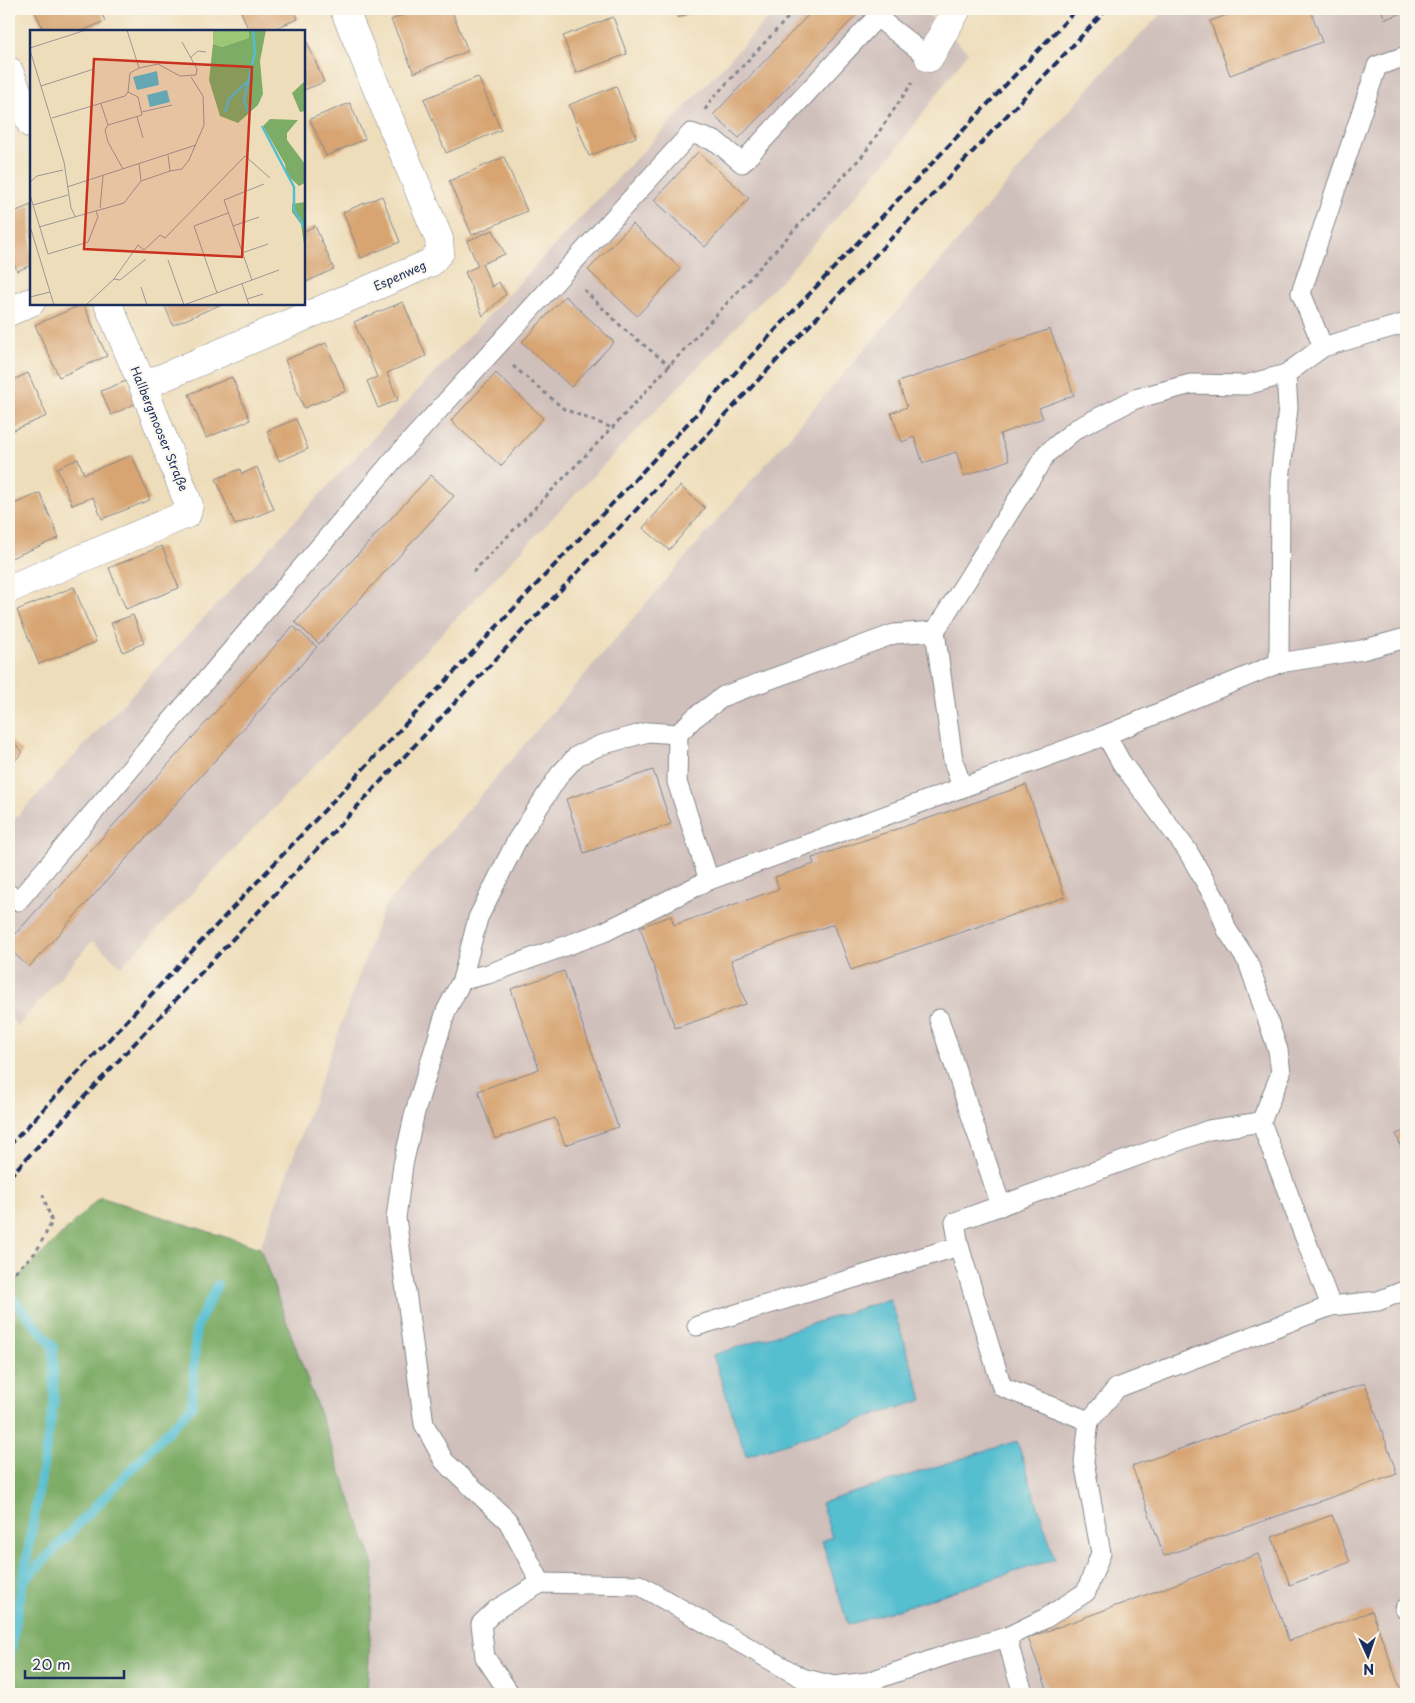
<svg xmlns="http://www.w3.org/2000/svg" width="1415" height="1703" font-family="'Playpen Sans',sans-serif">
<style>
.industrial{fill:#d0c0bc}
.forest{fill:#7dac66;stroke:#4c6e62}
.water{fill:#54becf;stroke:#387696}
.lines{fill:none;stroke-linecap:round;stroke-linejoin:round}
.stream{stroke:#54becf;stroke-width:10}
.building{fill:#d7a472}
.service-casing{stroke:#84868c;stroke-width:21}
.minor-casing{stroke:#84868c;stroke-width:29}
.path{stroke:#84868c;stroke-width:3;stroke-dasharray:4 4;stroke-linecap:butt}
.service{stroke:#fff;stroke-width:19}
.minor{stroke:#fff;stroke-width:28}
.rail{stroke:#1b2f5e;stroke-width:4;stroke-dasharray:8 4;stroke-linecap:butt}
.labels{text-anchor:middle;stroke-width:4;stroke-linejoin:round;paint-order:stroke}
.street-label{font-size:12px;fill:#1b2f5e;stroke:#fbf7ec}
.inset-river{fill:none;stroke:#54becf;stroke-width:2.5}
.inset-road{fill:none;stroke:#9a9795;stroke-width:1}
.view{fill:#c8321e;fill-opacity:0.15;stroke:#c8321e;stroke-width:2.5}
.inset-edge{fill:none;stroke:#1b2f5e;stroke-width:2.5}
</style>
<rect width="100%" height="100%" fill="#fbf7ec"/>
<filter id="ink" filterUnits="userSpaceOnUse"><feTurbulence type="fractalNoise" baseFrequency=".02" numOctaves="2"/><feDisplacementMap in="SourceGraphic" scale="10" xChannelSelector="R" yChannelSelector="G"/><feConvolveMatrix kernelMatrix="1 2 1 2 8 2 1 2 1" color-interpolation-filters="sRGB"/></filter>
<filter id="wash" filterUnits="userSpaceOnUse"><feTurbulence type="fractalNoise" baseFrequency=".0096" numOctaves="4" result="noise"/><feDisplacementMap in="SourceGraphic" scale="20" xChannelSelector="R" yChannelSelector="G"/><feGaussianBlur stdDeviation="1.12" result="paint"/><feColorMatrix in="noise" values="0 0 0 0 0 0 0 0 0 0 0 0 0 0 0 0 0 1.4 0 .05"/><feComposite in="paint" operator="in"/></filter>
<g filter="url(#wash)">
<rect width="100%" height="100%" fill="#eeddba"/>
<g class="industrial">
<path d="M777,9H923L968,52L895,151L788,273L122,966L92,941L17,1027L9,1014V825Z"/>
<path d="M1166,9H1406V1694H367L374,1565L260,1248L383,909L1103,72Z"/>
</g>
<path class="forest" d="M100,1197L260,1248L374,1565L367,1694H9V1286Z"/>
<g class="water">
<path d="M890,1299L923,1400L746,1456L713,1355Z"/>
<path d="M1017,1441L1055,1559L848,1625L822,1541L832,1537L821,1503Z"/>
</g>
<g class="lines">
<g class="stream">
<path d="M9,1294L53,1346L54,1402L9,1661"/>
<path d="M23,1582L192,1406L196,1328L217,1285"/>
</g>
</g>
<g id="blocks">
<g class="building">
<path d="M34,9H100L105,21L82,31H44Z"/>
<path d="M240,9H294L298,19L268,31H249Z"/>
<path d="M417,9H451L468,51L414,73L391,20Z"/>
<path d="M674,9H700L678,18Z"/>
<path d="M814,9H862L739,138L713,115Z"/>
<path d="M1244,9H1310L1322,42L1230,75L1210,21Z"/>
<path d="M1381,9H1406V12L1385,19Z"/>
<path d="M613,17L627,54L576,73L563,36Z"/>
<path d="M304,35L324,82L304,90Z"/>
<path d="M478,77L501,130L446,153L424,99Z"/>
<path d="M616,86L636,137L589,156L569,105Z"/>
<path d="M350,103L365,139L326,156L310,119Z"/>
<path d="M698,152L749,198L705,247L654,200Z"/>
<path d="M504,157L527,211L472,235L449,181Z"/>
<path d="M382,196L400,242L361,258L343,212Z"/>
<path d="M31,205V265L17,271L9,250V214Z"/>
<path d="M632,224L681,269L637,316L588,270Z"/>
<path d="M315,226L334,269L304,283V231Z"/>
<path d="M493,230L505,254L482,264L492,287L499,282L506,294L483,316L465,272L478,266L467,241Z"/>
<path d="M565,296L614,342L571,387L522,342Z"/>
<path d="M403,302L426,356L387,373L398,400L378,408L367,381L377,377L354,322Z"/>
<path d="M83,304L107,356L59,377L35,325Z"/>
<path d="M164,304H222L173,325Z"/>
<path d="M1050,329L1074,395L1039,408L1043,418L1000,434L1009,460L964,476L956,452L923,463L914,437L902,442L891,413L907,407L898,382Z"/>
<path d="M326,343L346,391L304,408L285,360Z"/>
<path d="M28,373L47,416L9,432V382Z"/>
<path d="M496,373L543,418L501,466L451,421Z"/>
<path d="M232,377L250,420L206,438L189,394Z"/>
<path d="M126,381L135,404L111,415L101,391Z"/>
<path d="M296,419L308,449L279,461L267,431Z"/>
<path d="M132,455L150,500L102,519L93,497L72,505L57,468L78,459L84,474Z"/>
<path d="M257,467L274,509L235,525L216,479L240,469L242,474Z"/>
<path d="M431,475L454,496L319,644L295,622Z"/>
<path d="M680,486L705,508L669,550L643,528Z"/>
<path d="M40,493L59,538L11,558L9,553V506Z"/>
<path d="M162,546L179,588L126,609L109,568Z"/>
<path d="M74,587L96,642L39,664L17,610Z"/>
<path d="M133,615L144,643L123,652L111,623Z"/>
<path d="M293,626L317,647L29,967L9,949V941Z"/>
<path d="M9,739L23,752L9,767Z"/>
<path d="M653,770L671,824L584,853L566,799Z"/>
<path d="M1026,785L1065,897L851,970L834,924L795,937L731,960L746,1004L675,1028L640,927L671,916L674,925L779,889L775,877L814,864L812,858Z"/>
<path d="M564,971L618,1127L565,1145L555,1118L495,1139L478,1091L539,1069L511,989Z"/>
<path d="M1406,1130V1161L1396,1134Z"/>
<path d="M1365,1383L1397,1474L1164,1556L1132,1466Z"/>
<path d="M1332,1515L1350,1562L1290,1585L1272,1537Z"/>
<path d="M1258,1554L1289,1641L1372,1611L1402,1694H1049L1028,1638Z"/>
</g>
</g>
</g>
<g filter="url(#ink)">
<use href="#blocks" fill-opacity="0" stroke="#84868c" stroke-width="1"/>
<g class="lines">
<g class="service-casing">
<g id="service">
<path d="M1323,347L1301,293L1377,66L1406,56"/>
<path d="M935,631L953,760L962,788"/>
<path d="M1279,663L1280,480L1288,408L1286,374"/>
<path d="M1106,735L1121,762L1187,850L1217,902L1227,930L1248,962L1278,1050L1281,1073L1261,1122L1331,1306"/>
<path d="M709,880L677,782L678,734L694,718L724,696L894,634L935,631L1046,454L1076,429L1135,399L1191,384L1246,385L1286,374L1323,347L1406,323"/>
<path d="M9,894L18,901L395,458L691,133L717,142L742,163L877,17L929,58"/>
<path d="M462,980L488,974L604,932L709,880L1106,735L1279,663L1362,650L1406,638"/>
<path d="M939,1019L1001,1206"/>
<path d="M697,1326L959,1246"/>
<path d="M1089,1421L1002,1387L959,1246L955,1222L1209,1130L1261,1122"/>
<path d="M541,1583L508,1521L444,1461L424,1424L396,1218L403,1165L415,1112L446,1011L462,980L478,918L517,840L560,774L577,756L601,745L648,732L678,734"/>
<path d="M1405,1609L1406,1608"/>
<path d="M1007,1637L1016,1672L1024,1694"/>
<path d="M510,1694L485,1657L481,1624L497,1609L541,1583L639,1585L802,1678L834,1686L868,1682L964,1649L1007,1637L1046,1618L1086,1592L1101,1553L1084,1462L1089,1421L1117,1388L1331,1306L1378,1301L1406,1290"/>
</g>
</g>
<g class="minor-casing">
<g id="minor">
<path d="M929,58L957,9"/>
<path d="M9,71L31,124"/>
<path d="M9,312L31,302"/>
<path d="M143,386L430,263L440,252L439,239L344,9"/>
<path d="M9,589L187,514L189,505L143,386L108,304"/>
</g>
</g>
<g class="path">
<path d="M705,110L711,100L796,9"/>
<path d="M584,290L624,329L670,366"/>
<path d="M513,366L564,409L612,428"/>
<path d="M473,572L612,428L864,154L912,83"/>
<path d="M9,1277L36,1252L52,1222L42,1192"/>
</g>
<use href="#service" class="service"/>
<use href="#minor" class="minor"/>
<g class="rail">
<path d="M9,1146L1077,9"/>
<path d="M9,1177L1107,9"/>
</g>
</g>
</g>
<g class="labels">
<g class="street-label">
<text transform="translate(400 276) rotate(-24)" y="4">Espenweg</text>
<text transform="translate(159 429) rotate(68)" y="4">Hallbergmooser Straße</text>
</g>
</g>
<g transform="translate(30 30)">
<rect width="275" height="275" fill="#eeddba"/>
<path d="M183,0H219L220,8L192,17L183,14Z" fill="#9cc774"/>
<path d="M219,0H236L230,31L233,64L228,75L208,93L190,86L179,50L183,14L192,17L219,8ZM275,51V81L270,82L262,63ZM240,89L268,90L257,103V110L275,134V153L269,156L257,145L255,134L233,96ZM275,172V221L271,194L262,182V174Z" fill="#7dac66"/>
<path d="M127,41L129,55L107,60L103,47ZM137,60L140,72L120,77L117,65Z" fill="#54becf"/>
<path class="inset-river" d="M195,82L199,69L217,52M219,83L214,70L225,22L223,0M232,96L264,157V180L275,198"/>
<path class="inset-road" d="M97,0L109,38M0,18L56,0M0,20L34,132L41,178L45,186M160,28L168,21L176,22M11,56L64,39M71,74L78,95L75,100L78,112L93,139M112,82L142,75M107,87L113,108M22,88L95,66L98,62L100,43L109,38L128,34L150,46L166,45L167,39L152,12M78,95L112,85L108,67L98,62M109,134L111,151M140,141L152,139L159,130L174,95L173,66L161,47M0,152L7,146L33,140M37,157L166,115M0,165L18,224L58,212L68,187L66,181M3,175L38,165M70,178L73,146M0,196L24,275M203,196L229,187M9,197L94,173L111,151L140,141L138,125M212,223L238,214M138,230L154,275M84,249L90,250L116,229M222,250L194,170L234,154M212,254L219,275M111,257L117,275M187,263L164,196L198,183M0,267L20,262M217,269L233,264M56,275L84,249L108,215L114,220L130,205L135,208L215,126L240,148M154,275L249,240"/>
<path class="view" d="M64,29L222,37L212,227L54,219Z"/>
<rect width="275" height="275" class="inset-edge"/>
</g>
<rect width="1415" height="1703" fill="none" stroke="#fbf7ec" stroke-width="30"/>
<g transform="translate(1368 1656) rotate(177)" stroke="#fbf7ec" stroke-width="4" paint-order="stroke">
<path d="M0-4L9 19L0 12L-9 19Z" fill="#1b2f5e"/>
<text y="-8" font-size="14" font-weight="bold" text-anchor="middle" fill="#1b2f5e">N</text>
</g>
<path d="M25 1670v8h99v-8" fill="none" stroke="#1b2f5e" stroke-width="2.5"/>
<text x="32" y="1670" font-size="15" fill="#1b2f5e" stroke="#fbf7ec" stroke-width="4" paint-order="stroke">20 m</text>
</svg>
